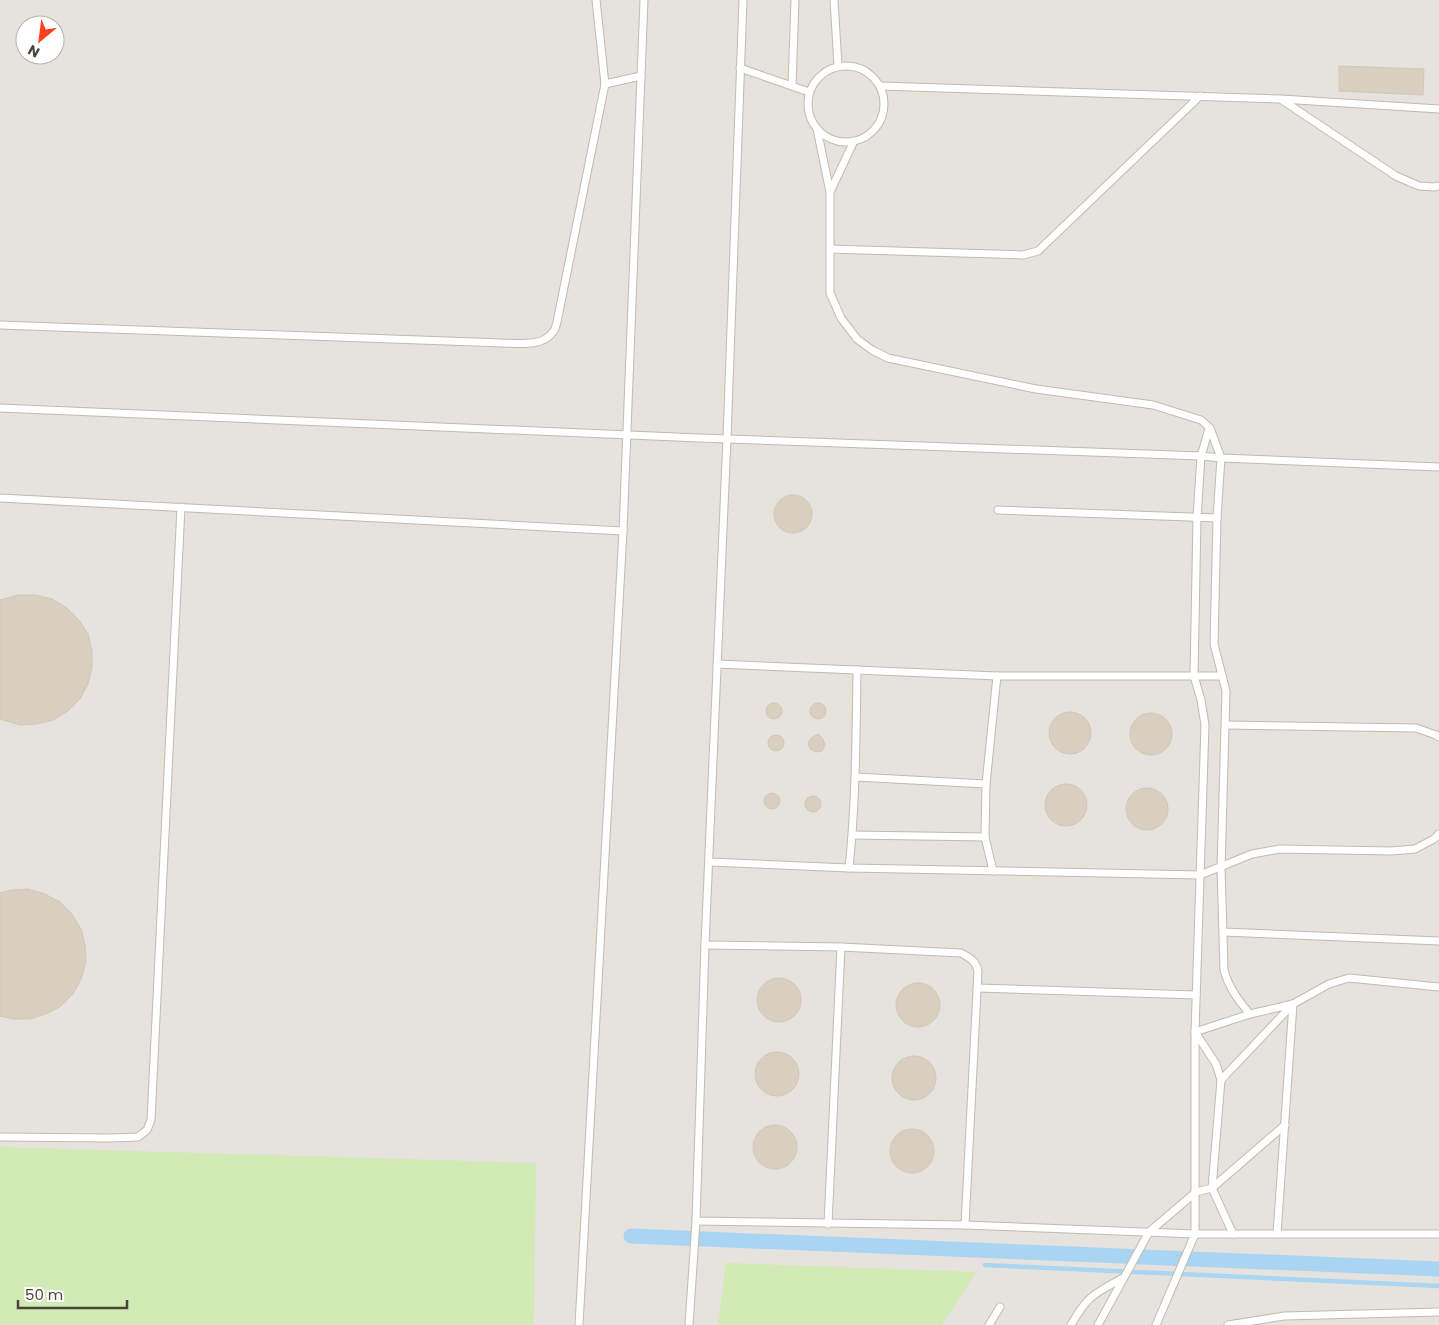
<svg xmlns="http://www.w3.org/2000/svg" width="1439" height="1325" font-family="Poppins,sans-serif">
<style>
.industrial{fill:#e6e2dd;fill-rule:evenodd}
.green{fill:#d2eab5}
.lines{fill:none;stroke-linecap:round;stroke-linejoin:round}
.stream{stroke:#a9d4f2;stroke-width:4.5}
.canal{stroke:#a9d4f2;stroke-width:15}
.building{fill:#d8cfc1;stroke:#d3c7b4}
.lane-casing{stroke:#c2bbae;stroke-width:9}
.lane{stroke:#fff;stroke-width:7}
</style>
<rect width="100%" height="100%" fill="#f6f3ec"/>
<path class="industrial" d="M0,0H1439V1325H0ZM25,25H55V55H25Z"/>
<g class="green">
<path d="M0,1147L536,1163L534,1325H0Z"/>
<path d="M726,1263L976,1272L942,1325H718Z"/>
</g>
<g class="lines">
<path class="stream" d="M985,1265L1439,1286"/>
<path class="canal" d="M631,1236L1439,1269"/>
</g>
<g class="building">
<path d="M1339,66L1424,69L1423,95L1339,91Z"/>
<circle cx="793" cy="514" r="19"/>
<path d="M18,595H35L52,599L67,608L79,620L88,634L92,651V668L88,684L80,699L68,711L53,720L37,724L20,725L0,719V600Z"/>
<circle cx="818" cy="711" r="8"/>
<circle cx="774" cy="711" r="8"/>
<circle cx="1070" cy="733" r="21"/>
<circle cx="1151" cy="734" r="21"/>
<path d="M818,734L823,739L825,745L822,751L816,752L810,749L808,743L811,738Z"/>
<circle cx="776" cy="743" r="8"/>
<circle cx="1066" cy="805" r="21"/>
<circle cx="1147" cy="809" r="21"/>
<circle cx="772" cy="801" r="8"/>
<circle cx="813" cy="804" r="8"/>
<path d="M28,889L45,894L60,902L72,914L81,929L85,945L86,962L81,979L73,994L61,1006L46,1014L30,1019H13L0,1016V893L11,890Z"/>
<circle cx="779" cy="1000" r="22"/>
<circle cx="918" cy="1005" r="22"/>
<circle cx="777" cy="1074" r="22"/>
<circle cx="914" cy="1078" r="22"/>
<circle cx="775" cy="1147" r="22"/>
<circle cx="912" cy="1151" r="22"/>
</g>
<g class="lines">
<g class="lane-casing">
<g id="lane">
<path d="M743,0L727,438L705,945L696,1221L965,1225L1195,1234H1439"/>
<path d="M834,0L838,66"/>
<circle cx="846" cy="104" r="38"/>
<path d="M740,68L809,92"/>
<path d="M605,84L641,76"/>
<path d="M792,86L795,0"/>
<path d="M881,86L1281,99L1439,109"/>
<path d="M1282,100L1396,176L1419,186L1434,187L1439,186"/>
<path d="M817,129L830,192V293L841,318L857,339L872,350L888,358L1036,389L1153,405L1201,420L1210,428L1221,458L1217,518L1214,644L1226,691L1221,868L1224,970C1229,988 1238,1000 1250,1014"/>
<path d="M830,192L854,141"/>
<path d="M830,249L1023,255L1038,251L1200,96"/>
<path d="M0,325L502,343C517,343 542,347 552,333C555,331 556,326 557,322L605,84L596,0"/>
<path d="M0,408L699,438L1201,456L1221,458L1439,467"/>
<path d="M0,498L623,531"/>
<path d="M998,510L1217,518"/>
<path d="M717,664L997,676H1222"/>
<path d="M1226,725L1416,728L1436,735L1439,737"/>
<path d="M856,777L986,784"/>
<path d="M853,835L985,837"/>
<path d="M709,862L849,868L1200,875L1252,854L1280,849L1391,851L1415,849L1434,839L1439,834"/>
<path d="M849,868C856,802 856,736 857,670"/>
<path d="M993,871L985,837L986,784L997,676"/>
<path d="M1223,932L1439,941"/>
<path d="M705,945L841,947L961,953C970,958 976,961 978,971L965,1225"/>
<path d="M977,988L1196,995"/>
<path d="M1195,1032L1250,1014L1293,1004L1329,984L1349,978L1439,987"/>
<path d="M1195,1032L1216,1064L1221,1080"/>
<path d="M0,1137L111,1138L138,1137L147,1130L151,1120L181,507"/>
<path d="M828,1224L841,947"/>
<path d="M1233,1234L1212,1188L1221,1080L1293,1004"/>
<path d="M1277,1234L1293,1004"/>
<path d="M579,1325L623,531L644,0"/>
<path d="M689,1325L696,1221"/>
<path d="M989,1325L1000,1307"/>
<path d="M1071,1325C1087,1296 1095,1293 1123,1278"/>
<path d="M1098,1325L1149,1232L1196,1192L1212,1188L1285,1125"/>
<path d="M1156,1325L1195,1234V1032L1205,725L1201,700L1194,676L1197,518L1201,456L1209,429"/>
<path d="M1228,1325L1284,1316L1439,1312"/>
</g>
</g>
<use href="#lane" class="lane"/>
</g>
<g transform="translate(40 40) rotate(209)"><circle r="24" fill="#ffffff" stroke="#b7b4b0"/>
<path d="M0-4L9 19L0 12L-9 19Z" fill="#fc3f1d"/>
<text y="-8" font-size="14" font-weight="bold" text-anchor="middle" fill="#4b4439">N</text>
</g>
<path d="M18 1300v8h109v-8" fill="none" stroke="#4b4439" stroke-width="2.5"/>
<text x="25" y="1300" font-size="15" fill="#4b4439" stroke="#ffffff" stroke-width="4" paint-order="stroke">50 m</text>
</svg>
